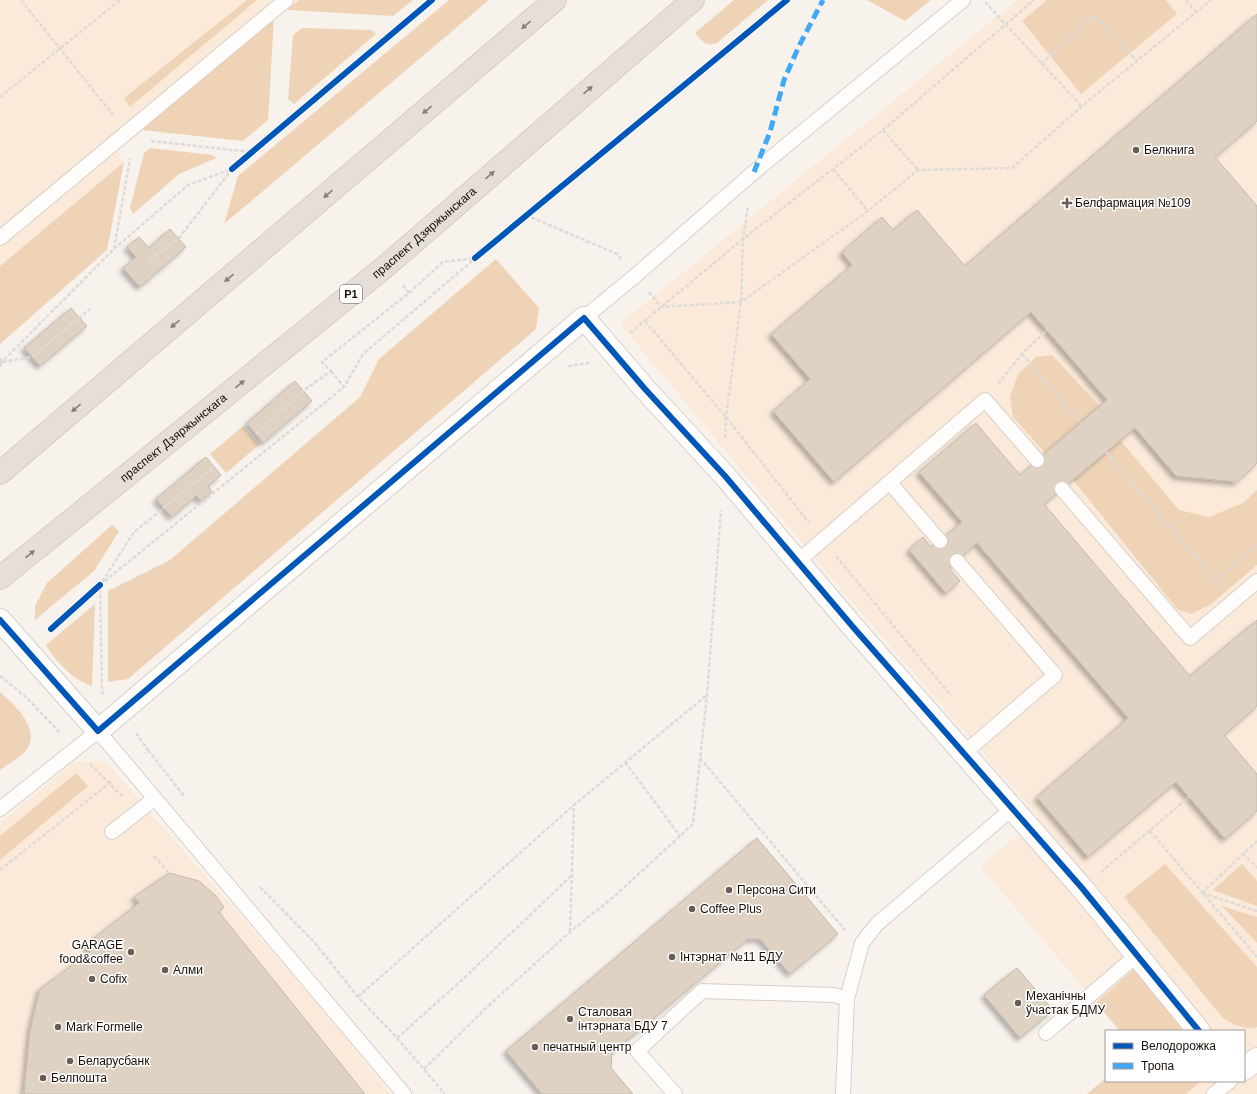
<svg xmlns="http://www.w3.org/2000/svg" width="1257" height="1094" font-family="Arial,sans-serif">
<style>
.built{fill:#fbead9}
.green{fill:#efd3b6}
.building{fill:#e0d2c3;stroke:#c1bab2;filter:url(#shadow)}
.lines{fill:none;stroke-linecap:round;stroke-linejoin:round}
.service-casing{stroke:#d7d0c8;stroke-width:16}
.minor-casing{stroke:#d7d0c8;stroke-width:24}
.primary-casing{stroke:#d3cfcb;stroke-width:24}
.path{stroke:#dddbd9;stroke-width:2.5;stroke-dasharray:4 2;stroke-linecap:butt}
.service{stroke:#fefdfc;stroke-width:14}
.minor{stroke:#fefdfc;stroke-width:22}
.primary{stroke:#e5dfd8;stroke-width:22}
.quiet{stroke:#3fa9f5;stroke-width:5;stroke-dasharray:10 5;stroke-linecap:butt}
.cycleway-casing{stroke:#fff;stroke-width:8}
.cycleway{stroke:#0057b8;stroke-width:6}
.oneway{fill:#888079}
.poi-dot{fill:#655d56;stroke:#fff;stroke-width:1.5}
.labels{text-anchor:middle;stroke-width:3;stroke-linejoin:round;paint-order:stroke}
.shield{fill:#fff;stroke:#5c5650;stroke-width:1}
.shield-label{font-size:11px;font-weight:bold;fill:#160d05}
.poi-label{font-size:12px;fill:#160d05;stroke:#fff;text-anchor:start}
.street-label{font-size:12px;fill:#160d05;stroke:#fff}
</style>
<defs>
<filter id="shadow"><feDropShadow dx="-3.5" dy="3.5" stdDeviation="2" flood-color="#0004"/></filter>
</defs>
<rect width="100%" height="100%" fill="#f8f2ec"/>
<g class="built">
<path d="M0,0H299L274,18L118,151L124,162L0,266Z"/>
<path d="M1017,0H1257V1094H1087L1106,1078V1081H1244V1031H1120L980,866L1039,818L827,573L620,324Z"/>
<path d="M105,761L322,1009L391,1094H0V823L74,762Z"/>
</g>
<g class="green">
<path d="M247,0H257L130,107L124,98Z"/>
<path d="M299,0H413L393,16L287,10Z"/>
<path d="M449,0H489L224,224L238,176Z"/>
<path d="M734,0H768L717,43C705,47 702,41 695,33Z"/>
<path d="M867,0H931L905,21Z"/>
<path d="M1047,0H1166L1177,14L1081,94L1022,21Z"/>
<path d="M274,18L268,120L243,141L142,130Z"/>
<path d="M302,28L371,30L376,34L294,104L288,99L293,35Z"/>
<path d="M150,148L213,155L216,158L179,174L133,214L130,208L144,153Z"/>
<path d="M124,162L107,250L0,344V266Z"/>
<path d="M496,259L539,308L536,329L128,679L108,682V591L170,560L360,397L379,359Z"/>
<path d="M1052,355L1100,406L1045,453L1013,417L1010,397L1018,374L1036,357Z"/>
<path d="M243,426L259,445L226,473L210,454Z"/>
<path d="M1120,440L1179,510L1209,517L1243,503L1257,490V565L1211,604L1191,614L1178,610L1073,480Z"/>
<path d="M112,525L119,531L94,571L35,620V606L47,583Z"/>
<path d="M95,604L92,686C73,680 56,662 46,645Z"/>
<path d="M0,692C14,704 41,729 27,749C23,756 7,765 0,770Z"/>
<path d="M76,773L88,786L0,860V836Z"/>
<path d="M1165,864L1257,967V1027C1242,1030 1234,1025 1222,1017L1124,897Z"/>
<path d="M1242,864L1257,881V906L1213,890Z"/>
<path d="M1222,906L1257,917V943Z"/>
<path d="M1135,968L1188,1031H1120L1096,1003Z"/>
<path d="M1106,1078V1081H1201L1186,1094H1087Z"/>
</g>
<g class="building">
<path d="M1257,14V121L1215,157L1257,206V463L1237,482L1176,476L1135,428L1044,504L1190,676L1257,620V706L1224,735L1257,774V811L1225,839L1176,782L1088,857L1037,797L1128,718L977,543L949,568L960,581L946,593L909,550L923,537L931,547L962,522L919,472L976,423L1020,475L1107,400L1031,312L834,482L773,411L810,379L771,334L852,265L842,252L882,217L893,230L917,210L965,266Z"/>
<path d="M170,229L186,247L140,287L123,268L136,257L127,247L139,237L149,248Z"/>
<path d="M71,308L87,326L40,366L24,348Z"/>
<path d="M295,381L312,401L263,443L247,423Z"/>
<path d="M206,457L221,475L208,486L212,492L201,501L196,496L172,517L156,499Z"/>
<path d="M757,838L838,934L790,974L760,939H748L612,1053L611,1068L633,1094H542L506,1051Z"/>
<path d="M169,873L199,881L215,895L224,907L219,912L365,1094H24L30,1031L40,989L91,951L85,945L139,903L134,897Z"/>
<path d="M1017,968L1053,1010L1020,1038L984,995Z"/>
</g>
<g class="lines">
<g class="service-casing">
<g id="service">
<path d="M0,238L286,0"/>
<path d="M584,318L635,276L754,172L963,0"/>
<path d="M890,483L940,541"/>
<path d="M1062,489L1190,638L1257,581"/>
<path d="M957,561L1055,675L963,754"/>
<path d="M797,562L985,400L1037,460"/>
<path d="M0,809L98,731L404,1094"/>
<path d="M112,832L154,799"/>
<path d="M1046,1033L1137,955"/>
<path d="M675,1094L637,1051L702,991L834,995L847,999"/>
<path d="M843,1094L847,999L862,943L877,924L1013,808"/>
<path d="M1214,1094L1230,1081"/>
</g>
</g>
<g class="minor-casing">
<g id="minor">
<path d="M0,620L98,731L584,318L645,389L725,476L853,627L1082,888L1199,1031"/>
<path d="M1244,1069L1257,1059"/>
</g>
</g>
<g class="primary-casing">
<g id="primary">
<path d="M0,473L555,0"/>
<path id="s1" d="M0,578L386,266L693,0"/>
</g>
</g>
<g class="path">
<path d="M21,0L113,115"/>
<path d="M1186,0L1196,12"/>
<path d="M985,2L1082,107"/>
<path d="M1041,64L1094,16L1137,61"/>
<path d="M0,97L120,0"/>
<path d="M883,130L918,170"/>
<path d="M151,141L251,152"/>
<path d="M232,169L432,0"/>
<path d="M833,169L868,211"/>
<path d="M526,215L617,254L621,259"/>
<path d="M114,249L130,159"/>
<path d="M403,285L409,293"/>
<path d="M649,292L661,307L741,302L868,211L918,170L1012,168L1088,101L1211,0"/>
<path d="M645,321L726,417L809,523"/>
<path d="M630,333L743,239L883,130L1034,0"/>
<path d="M1022,354L1081,423"/>
<path d="M0,358L2,362L0,361"/>
<path d="M0,364L114,249L188,185L232,169L179,238L148,261"/>
<path d="M568,366L589,363"/>
<path d="M0,367L2,362L32,357L90,309"/>
<path d="M331,371L344,387"/>
<path d="M998,384L1022,354L1047,330"/>
<path d="M256,434L303,391L331,371L322,362L409,293L443,262L475,258"/>
<path d="M725,438L726,417L741,302L743,239L748,206"/>
<path d="M1106,452L1216,580L1257,544"/>
<path d="M836,556L951,696"/>
<path d="M51,629L100,585L344,387L363,354L526,215L787,0"/>
<path d="M0,676L27,698L61,734"/>
<path d="M104,694L102,692L100,585L134,532L214,467"/>
<path d="M136,733L148,750L145,753"/>
<path d="M148,750L184,796"/>
<path d="M700,758L845,930"/>
<path d="M625,762L680,836"/>
<path d="M90,764L123,797"/>
<path d="M1150,831L1257,957"/>
<path d="M1243,853L1257,868"/>
<path d="M154,856L169,873"/>
<path d="M0,870L112,781"/>
<path d="M1101,872L1189,797"/>
<path d="M260,887L315,943L358,997L397,1038L445,1094"/>
<path d="M1202,893L1257,841"/>
<path d="M1202,893L1257,911"/>
<path d="M570,932L574,805"/>
<path d="M358,997L574,805L707,695"/>
<path d="M397,1038L462,980L571,876"/>
<path d="M424,1069L486,1008L570,932L617,894L693,824L707,695L721,510"/>
</g>
<use href="#service" class="service"/>
<use href="#minor" class="minor"/>
<use href="#primary" class="primary"/>
<path class="quiet" d="M754,172L770,132L784,80L799,46L823,0"/>
<g class="cycleway-casing">
<g id="cycleway">
<path d="M232,169L432,0"/>
<path d="M475,258L787,0"/>
<path d="M0,620L98,731L584,318L645,389L725,476L853,627L1082,888L1199,1031"/>
<path d="M51,629L100,585"/>
</g>
</g>
<use href="#cycleway" class="cycleway"/>
</g>
<defs><path id="oneway-solid" d="M-6-.8H1V-3.2L6.5 0L1 3.2V.8H-6Z"/></defs>
<g class="oneway">
<use href="#oneway-solid" transform="translate(526 25) rotate(140)"/>
<use href="#oneway-solid" transform="translate(588 90) rotate(-41)"/>
<use href="#oneway-solid" transform="translate(427 110) rotate(140)"/>
<use href="#oneway-solid" transform="translate(490 175) rotate(-41)"/>
<use href="#oneway-solid" transform="translate(328 194) rotate(140)"/>
<use href="#oneway-solid" transform="translate(229 278) rotate(140)"/>
<use href="#oneway-solid" transform="translate(175 324) rotate(140)"/>
<use href="#oneway-solid" transform="translate(240 384) rotate(-39)"/>
<use href="#oneway-solid" transform="translate(76 408) rotate(140)"/>
<use href="#oneway-solid" transform="translate(30 554) rotate(-39)"/>
</g>
<g class="poi-dot">
<circle cx="1136" cy="150" r="4"/>
<path d="M1065 197h4v4h4v4h-4v4h-4v-4h-4v-4h4z"/>
<circle cx="729" cy="890" r="4"/>
<circle cx="692" cy="909" r="4"/>
<circle cx="131" cy="952" r="4"/>
<circle cx="672" cy="957" r="4"/>
<circle cx="165" cy="970" r="4"/>
<circle cx="92" cy="979" r="4"/>
<circle cx="1018" cy="1003" r="4"/>
<circle cx="570" cy="1019" r="4"/>
<circle cx="58" cy="1027" r="4"/>
<circle cx="535" cy="1047" r="4"/>
<circle cx="70" cy="1061" r="4"/>
<circle cx="43" cy="1078" r="4"/>
</g>
<g class="labels">
<rect class="shield" x="340" y="285" width="22" height="18" rx="3"/>
<g class="shield-label">
<text x="351" y="298">Р1</text>
</g>
<g class="poi-label">
<text x="1144" y="154">Белкнига</text>
<text x="1075" y="207">Белфармация №109</text>
<text x="737" y="894">Персона Сити</text>
<text x="700" y="913">Coffee Plus</text>
<text x="123" y="949" text-anchor="end">GARAGE<tspan x="123" dy="14">food&amp;coffee</tspan></text>
<text x="680" y="961">Інтэрнат №11 БДУ</text>
<text x="173" y="974">Алми</text>
<text x="100" y="983">Cofix</text>
<text x="1026" y="1000">Механічны<tspan x="1026" dy="14">ўчастак БДМУ</tspan></text>
<text x="578" y="1016">Сталовая<tspan x="578" dy="14">інтэрната БДУ 7</tspan></text>
<text x="66" y="1031">Mark Formelle</text>
<text x="543" y="1051">печатный центр</text>
<text x="78" y="1065">Беларусбанк</text>
<text x="51" y="1082">Белпошта</text>
</g>
<g class="street-label">
<text dy="4" stroke="none"><textPath href="#s1" startOffset="547">праспект Дзяржынскага</textPath></text>
<text dy="4" stroke="none"><textPath href="#s1" startOffset="223">праспект Дзяржынскага</textPath></text>
</g>
</g>
<rect x="1105" y="1030" width="140" height="52" fill="#ffffff" stroke="#a29e9b"/>
<rect x="1113" y="1043" width="20" height="6" fill="#0057b8" stroke="#a29e9b"/>
<text x="1141" y="1050" font-size="12" fill="#160d05">Велодорожка</text>
<rect x="1113" y="1063" width="20" height="6" fill="#3fa9f5" stroke="#a29e9b"/>
<text x="1141" y="1070" font-size="12" fill="#160d05">Тропа</text>
</svg>
